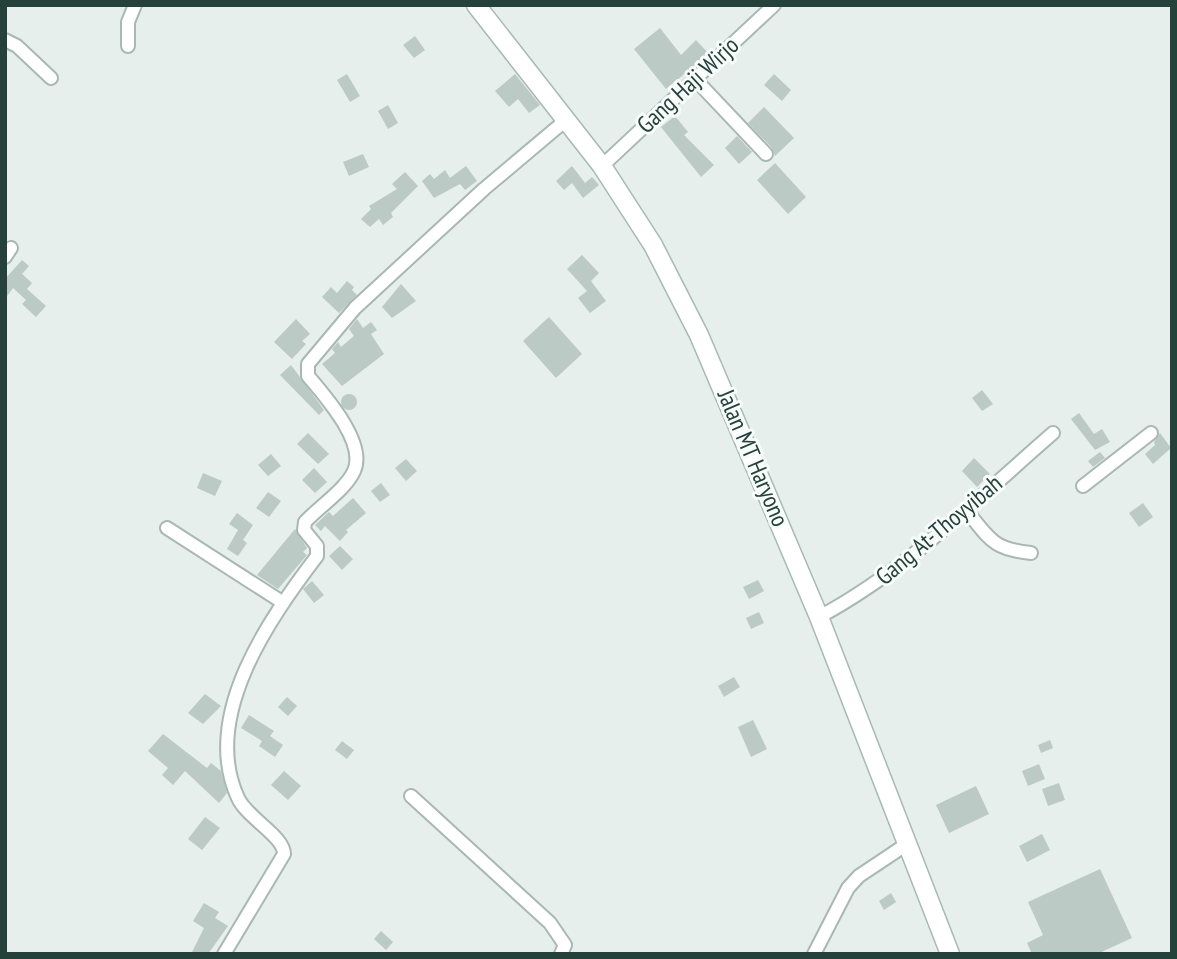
<svg xmlns="http://www.w3.org/2000/svg" width="1177" height="959" font-family="'PT Sans Narrow',sans-serif">
<style>
.building{fill:#bbcac4}
.lines{fill:none;stroke-linecap:round;stroke-linejoin:round}
.minor-casing{stroke:#a8b8b2;stroke-width:16}
.secondary-casing{stroke:#a4bbb3;stroke-width:21}
.minor{stroke:#fff;stroke-width:12}
.secondary{stroke:#fff;stroke-width:18}
.labels{text-anchor:middle;stroke-width:6;stroke-linejoin:round;paint-order:stroke}
.street-label{font-size:24px;fill:#24423a;stroke:#f7fbf9}
</style>
<rect width="100%" height="100%" fill="#e6efeb"/>
<g class="building">
<path d="M660,28L681,55L696,40L709,54L666,89L634,49Z"/>
<path d="M415,36L425,50L414,58L403,45Z"/>
<path d="M347,74L360,96L350,102L337,80Z"/>
<path d="M515,74L540,105L529,113L518,99L509,107L495,91Z"/>
<path d="M774,74L791,90L782,101L764,85Z"/>
<path d="M388,105L398,123L388,129L378,111Z"/>
<path d="M764,107L794,138L775,156L772,148L748,123Z"/>
<path d="M675,116L688,132L684,135L714,165L701,177L661,127Z"/>
<path d="M737,136L752,152L739,164L725,148Z"/>
<path d="M363,154L369,167L349,176L343,162Z"/>
<path d="M775,163L806,197L788,214L757,180Z"/>
<path d="M466,166L477,181L465,190L460,184L434,198L422,181L430,174L434,179L445,170L450,178Z"/>
<path d="M572,166L585,183L592,177L599,185L583,198L572,183L564,190L556,181Z"/>
<path d="M405,172L418,186L391,213L393,217L383,225L379,219L370,227L361,219L371,209L369,206L397,189L392,184Z"/>
<path d="M582,255L599,273L591,281L606,301L590,313L578,298L587,291L567,269Z"/>
<path d="M22,260L29,266L22,274L32,283L27,289L46,306L36,317L22,304L26,300L13,288L5,299V279Z"/>
<path d="M347,281L354,287L352,290L357,295L339,313L322,297L331,287L337,293Z"/>
<path d="M401,284L416,301L392,318L382,307Z"/>
<path d="M549,317L582,354L556,378L523,341Z"/>
<path d="M296,319L310,334L302,341L306,344L292,359L274,342Z"/>
<path d="M357,319L363,328L371,322L377,330L371,334L384,354L342,386L322,364L335,353L332,349L338,342L341,347L354,336L349,329Z"/>
<path d="M291,365L324,410L319,415L280,375Z"/>
<path d="M982,390L993,404L982,411L972,398Z"/>
<circle cx="349" cy="402" r="8"/>
<path d="M1079,413L1094,434L1102,429L1110,442L1095,450L1071,419Z"/>
<path d="M308,433L329,454L318,464L297,444Z"/>
<path d="M1160,433L1171,448L1153,464L1145,454L1155,445L1154,442Z"/>
<path d="M1100,452L1105,458L1093,467L1088,461Z"/>
<path d="M271,454L281,466L268,476L258,465Z"/>
<path d="M974,458L990,474L977,487L962,471Z"/>
<path d="M406,459L417,471L406,481L395,468Z"/>
<path d="M314,468L327,482L315,493L302,480Z"/>
<path d="M203,473L222,481L215,496L197,488Z"/>
<path d="M381,483L390,495L380,502L371,491Z"/>
<path d="M268,492L281,501L269,517L256,508Z"/>
<path d="M353,498L366,513L346,530L348,532L340,541L325,526L321,531L315,525L329,512L333,516Z"/>
<path d="M1143,503L1153,517L1139,527L1129,513Z"/>
<path d="M237,513L253,525L243,540L247,543L238,556L227,549L238,530L229,524Z"/>
<path d="M295,529L307,548L303,552L307,555L278,589L257,575Z"/>
<path d="M340,546L353,559L342,570L329,556Z"/>
<path d="M758,580L764,591L749,599L743,587Z"/>
<path d="M312,581L324,595L314,603L303,589Z"/>
<path d="M759,612L764,623L751,629L746,618Z"/>
<path d="M734,677L740,687L724,697L718,686Z"/>
<path d="M205,694L221,706L203,724L188,713Z"/>
<path d="M287,697L297,706L288,716L278,707Z"/>
<path d="M249,715L274,731L270,736L283,745L275,757L259,746L262,741L241,728Z"/>
<path d="M753,720L767,749L751,757L738,727Z"/>
<path d="M163,734L207,768L211,763L221,771L227,793L219,803L185,771L173,785L162,775L168,768L148,751Z"/>
<path d="M1050,740L1053,748L1041,753L1038,745Z"/>
<path d="M342,741L354,750L347,759L335,750Z"/>
<path d="M1039,764L1045,779L1028,786L1022,771Z"/>
<path d="M284,771L301,786L288,800L271,785Z"/>
<path d="M1059,783L1065,800L1048,806L1042,789Z"/>
<path d="M976,786L989,814L949,833L936,805Z"/>
<path d="M205,817L220,828L202,850L188,839Z"/>
<path d="M1042,834L1050,850L1027,862L1019,846Z"/>
<path d="M1100,869L1132,938L1097,954H1032L1027,943L1043,935L1028,902Z"/>
<path d="M891,893L896,902L884,910L879,901Z"/>
<path d="M204,903L219,912L215,918L228,926L208,954H191L204,928L193,921Z"/>
<path d="M381,931L393,942L386,950L374,939Z"/>
</g>
<g class="lines">
<g class="minor-casing">
<g id="minor">
<path d="M5,40L17,46L51,78"/>
<path d="M128,46V22L135,5"/>
<path d="M694,78L766,154"/>
<path d="M602,166L774,5"/>
<path d="M5,257L11,248"/>
<path d="M1083,486L1151,433"/>
<path d="M966,510C990,539 992,549 1031,553"/>
<path d="M167,528L282,602"/>
<path d="M819,617C907,570 978,498 1053,433"/>
<path d="M411,796L550,923L565,945L561,954"/>
<path d="M224,954L284,854C284,836 247,818 238,798C200,716 270,618 317,556V546L304,530L305,522C319,507 346,489 354,471C367,443 325,396 308,376V364L355,308L484,189L566,120"/>
<path d="M814,954L848,888L859,876L907,844"/>
</g>
</g>
<g class="secondary-casing">
<path id="secondary" d="M476,5L602,166L653,245L699,335L819,617L950,954"/>
</g>
<use href="#minor" class="minor"/>
<use href="#secondary" class="secondary"/>
</g>
<g class="labels">
<g class="street-label">
<text transform="translate(688 85) rotate(-43)" y="8">Gang Haji Wirjo</text>
<text transform="translate(753 458) rotate(67)" y="8">Jalan MT Haryono</text>
<text transform="translate(939 530) rotate(-40)" y="8">Gang At-Thoyyibah</text>
</g>
</g>
<rect width="1177" height="959" fill="none" stroke="#24423a" stroke-width="14"/>
</svg>
